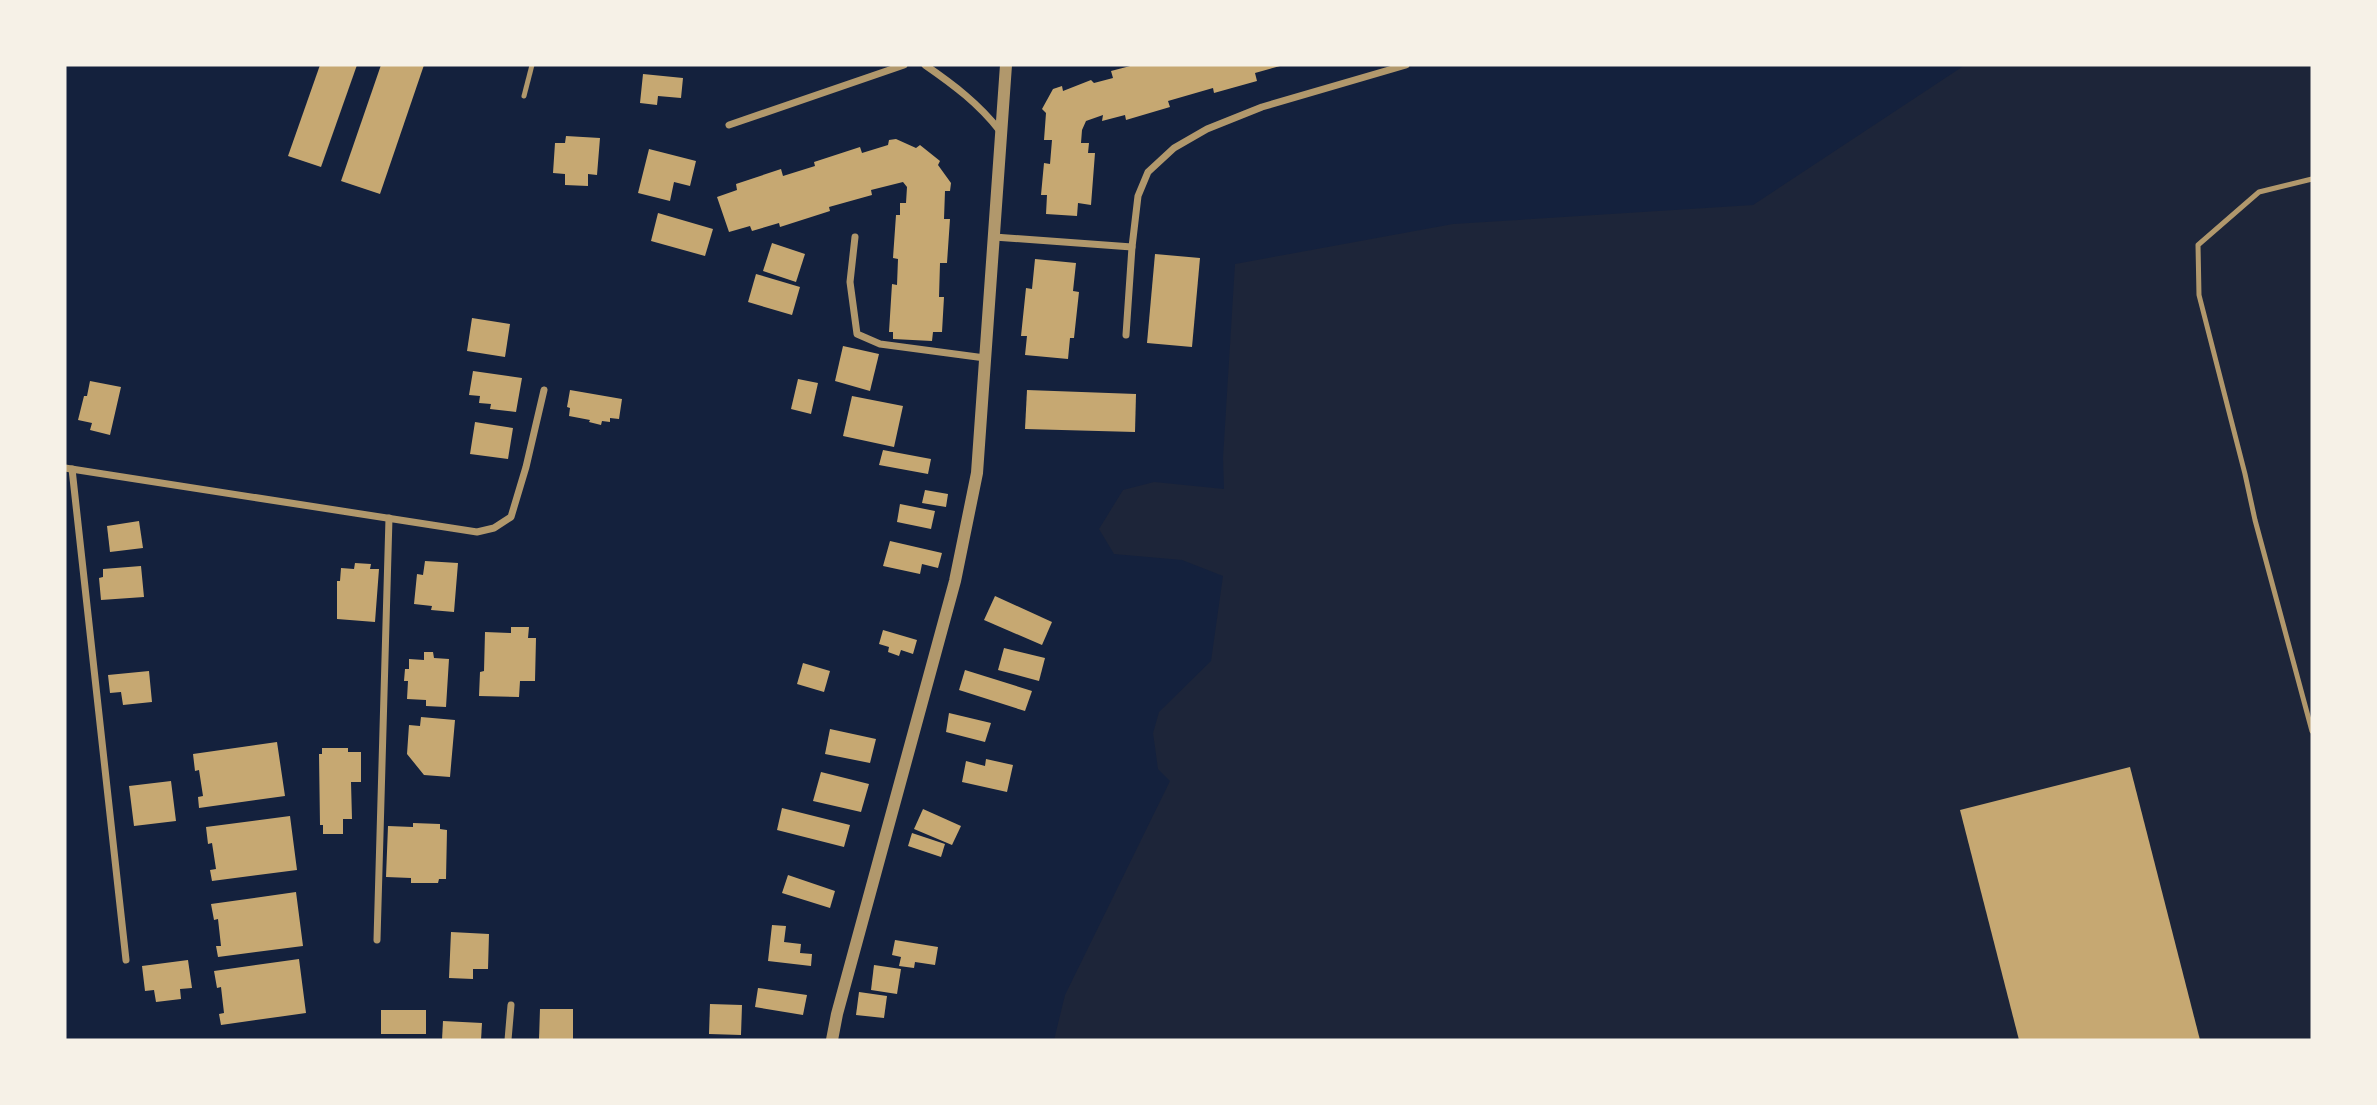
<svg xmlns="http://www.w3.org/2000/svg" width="2377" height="1105" font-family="'Noto Serif',serif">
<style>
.green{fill:#1d2539}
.building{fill:#c6a872}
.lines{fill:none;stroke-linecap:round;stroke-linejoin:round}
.service{stroke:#b1986c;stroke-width:5}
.minor{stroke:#b1986c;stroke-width:7}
.tertiary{stroke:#b1986c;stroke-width:12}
</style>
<rect width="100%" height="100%" fill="#14213d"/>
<path class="green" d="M1965,65H2312V1040H1054L1065,995L1170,781L1158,769L1153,733L1159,712L1211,661L1223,576L1182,560L1114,554L1099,529L1123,490L1154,482L1224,489L1223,458L1235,264L1453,224L1753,205Z"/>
<g class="building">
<path d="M320,65H357L321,167L288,156Z"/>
<path d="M381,65H424L380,194L341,181Z"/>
<path d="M1134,65L1280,66L1255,73L1257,81L1214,93L1213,88L1168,101L1170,107L1126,120L1125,115L1102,121L1103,115L1086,121L1082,130L1081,143H1089L1088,153H1095L1091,205L1078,203L1077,216L1046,214L1047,195H1041L1044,163L1050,164L1052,140H1044L1046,113L1042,109L1053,89L1062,86L1063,91L1091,80L1094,83L1113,78L1111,71Z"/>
<path d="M643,74L683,78L681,98L658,96L657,105L640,103Z"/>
<path d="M566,136L600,138L597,175L588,174V186L565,185V174L553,173L555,143H565Z"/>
<path d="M896,139L916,148L920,145L940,161L938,165L951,183L950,191H945L944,219H950L947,263H940L939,297H944L942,332H933L932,341L893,339V332H889L892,284L897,285L898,259L893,258L896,215H900V203H906L907,187L903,182L871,190L872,195L829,207L830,211L780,227L779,223L752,231L750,226L729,232L717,197L737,190L736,184L781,169L783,176L815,166L814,162L860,147L862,153L888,145L889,140Z"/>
<path d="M649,149L696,161L690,186L674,182L670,201L638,193Z"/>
<path d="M658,213L713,229L705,256L651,241Z"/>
<path d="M772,243L805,254L796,282L763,271Z"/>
<path d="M1155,254L1200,258L1192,347L1147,343Z"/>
<path d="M1035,259L1076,263L1073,291L1079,292L1074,338H1070L1068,359L1025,355L1027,336H1021L1026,288L1032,289Z"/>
<path d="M756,274L800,287L792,315L748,302Z"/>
<path d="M472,318L510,324L505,357L467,351Z"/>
<path d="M843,346L879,354L870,391L835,381Z"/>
<path d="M473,371L522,378L516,412L490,409L491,404L479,403L480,396L469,395Z"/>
<path d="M798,379L818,383L811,414L791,409Z"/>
<path d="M90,381L121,387L110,435L90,430L92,423L78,420L84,396H87Z"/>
<path d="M570,390L622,399L619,419L610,418V422L602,421L601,425L589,422L590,420L569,416L570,408L567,407Z"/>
<path d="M1027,390L1136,394L1135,432L1025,429Z"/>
<path d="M852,396L903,406L894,447L843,436Z"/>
<path d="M475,422L513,428L508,459L470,454Z"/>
<path d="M883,450L931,459L928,474L879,465Z"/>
<path d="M925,490L948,494L946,507L922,503Z"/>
<path d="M900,504L935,511L931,529L897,522Z"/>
<path d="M139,521L143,548L110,552L107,526Z"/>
<path d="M890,541L942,553L938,568L922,564L920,574L883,566Z"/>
<path d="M425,561L458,563L454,612L431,610L432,606L414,604L417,574L423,575Z"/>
<path d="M355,563L371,564L370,569H379L375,622L337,619V581H340L341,568L354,569Z"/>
<path d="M141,566L144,597L101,600L99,578L103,577V569Z"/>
<path d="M995,596L1052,622L1042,645L984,620Z"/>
<path d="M511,627H529L528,638H536L535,681H520L519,697L479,696L480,672L484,671L485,632L511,633Z"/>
<path d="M883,630L917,640L913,654L901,650L899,656L888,652L889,647L879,644Z"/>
<path d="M1004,648L1045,658L1039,681L998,670Z"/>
<path d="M424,652H433L434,658L449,659L446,707L426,706V700L407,699L408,681H404L405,669H409V659L424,660Z"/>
<path d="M803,663L830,671L824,692L797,684Z"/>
<path d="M965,670L1032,691L1025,711L959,690Z"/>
<path d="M149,671L152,702L123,705L121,692L110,693L108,675Z"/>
<path d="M949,713L991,723L985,742L946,732Z"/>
<path d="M421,717L455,720L450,777L424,775L407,754L409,725L420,726Z"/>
<path d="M830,729L876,739L870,763L825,754Z"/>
<path d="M277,742L285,796L199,808L198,797L203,796L199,770L195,771L193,754Z"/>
<path d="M322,748H348V752H361V782H351L352,819H343V834H323V825H320L319,754H322Z"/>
<path d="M986,759L1013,765L1007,792L962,782L966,761L985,766Z"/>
<path d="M2130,767L2200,1040H2019L1960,810Z"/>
<path d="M821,772L869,784L861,812L813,801Z"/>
<path d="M171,781L176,821L134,826L129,786Z"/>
<path d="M782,808L850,825L844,847L777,830Z"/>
<path d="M923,809L961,826L952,845L914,829Z"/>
<path d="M290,816L297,870L212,881L210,870L216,869L212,843L208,844L206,827Z"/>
<path d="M413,823L440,824V829L447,830L446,879H439L438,883H411V878L386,877L388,826L413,827Z"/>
<path d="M912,833L945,844L941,857L908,846Z"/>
<path d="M788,875L835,891L830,908L782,893Z"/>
<path d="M296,892L303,946L218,957L216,946H221L218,919L214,920L211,904Z"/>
<path d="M772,925L786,926L784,942L801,944L800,953L812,954L811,966L768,961Z"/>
<path d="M451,932L489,934L488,969H473V979L449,978Z"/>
<path d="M895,940L938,947L935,965L915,962L914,968L899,966L901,957L892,955Z"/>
<path d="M299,959L306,1013L221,1025L219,1014L224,1013L221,987L217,988L214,971Z"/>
<path d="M188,960L192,988L180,989L181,999L156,1002L154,990L145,991L142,966Z"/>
<path d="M874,965L901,969L897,994L871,990Z"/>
<path d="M758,988L807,995L803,1015L755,1007Z"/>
<path d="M859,992L887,996L884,1018L856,1015Z"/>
<path d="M710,1004L742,1005L741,1035L709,1034Z"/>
<path d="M540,1009H573V1040H539Z"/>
<rect x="381" y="1010" width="45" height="24"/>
<path d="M443,1021L482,1023L481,1040H442Z"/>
</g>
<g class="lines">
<g class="service">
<path d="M524,96L532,65"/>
<path d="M2312,179L2259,192L2198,245L2199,295L2245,474L2255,520L2312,731"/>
</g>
<g class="minor">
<path d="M925,65C954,85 979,104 1000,131"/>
<path d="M729,125L904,65"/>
<path d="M855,237L850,282L857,334L880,344L985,358"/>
<path d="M994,237L1132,247"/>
<path d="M1126,335L1132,247L1138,196L1148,172L1174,148L1207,129L1262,107L1406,65"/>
<path d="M65,468L477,532L494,528L511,517L526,467L544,390"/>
<path d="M72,469L126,960"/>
<path d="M377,940L389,518"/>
<path d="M508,1040L511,1005"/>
</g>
<path class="tertiary" d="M832,1040L837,1014L955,581L977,473L1006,65"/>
</g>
<rect width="2377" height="1105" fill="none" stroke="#f6f1e7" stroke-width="133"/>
</svg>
